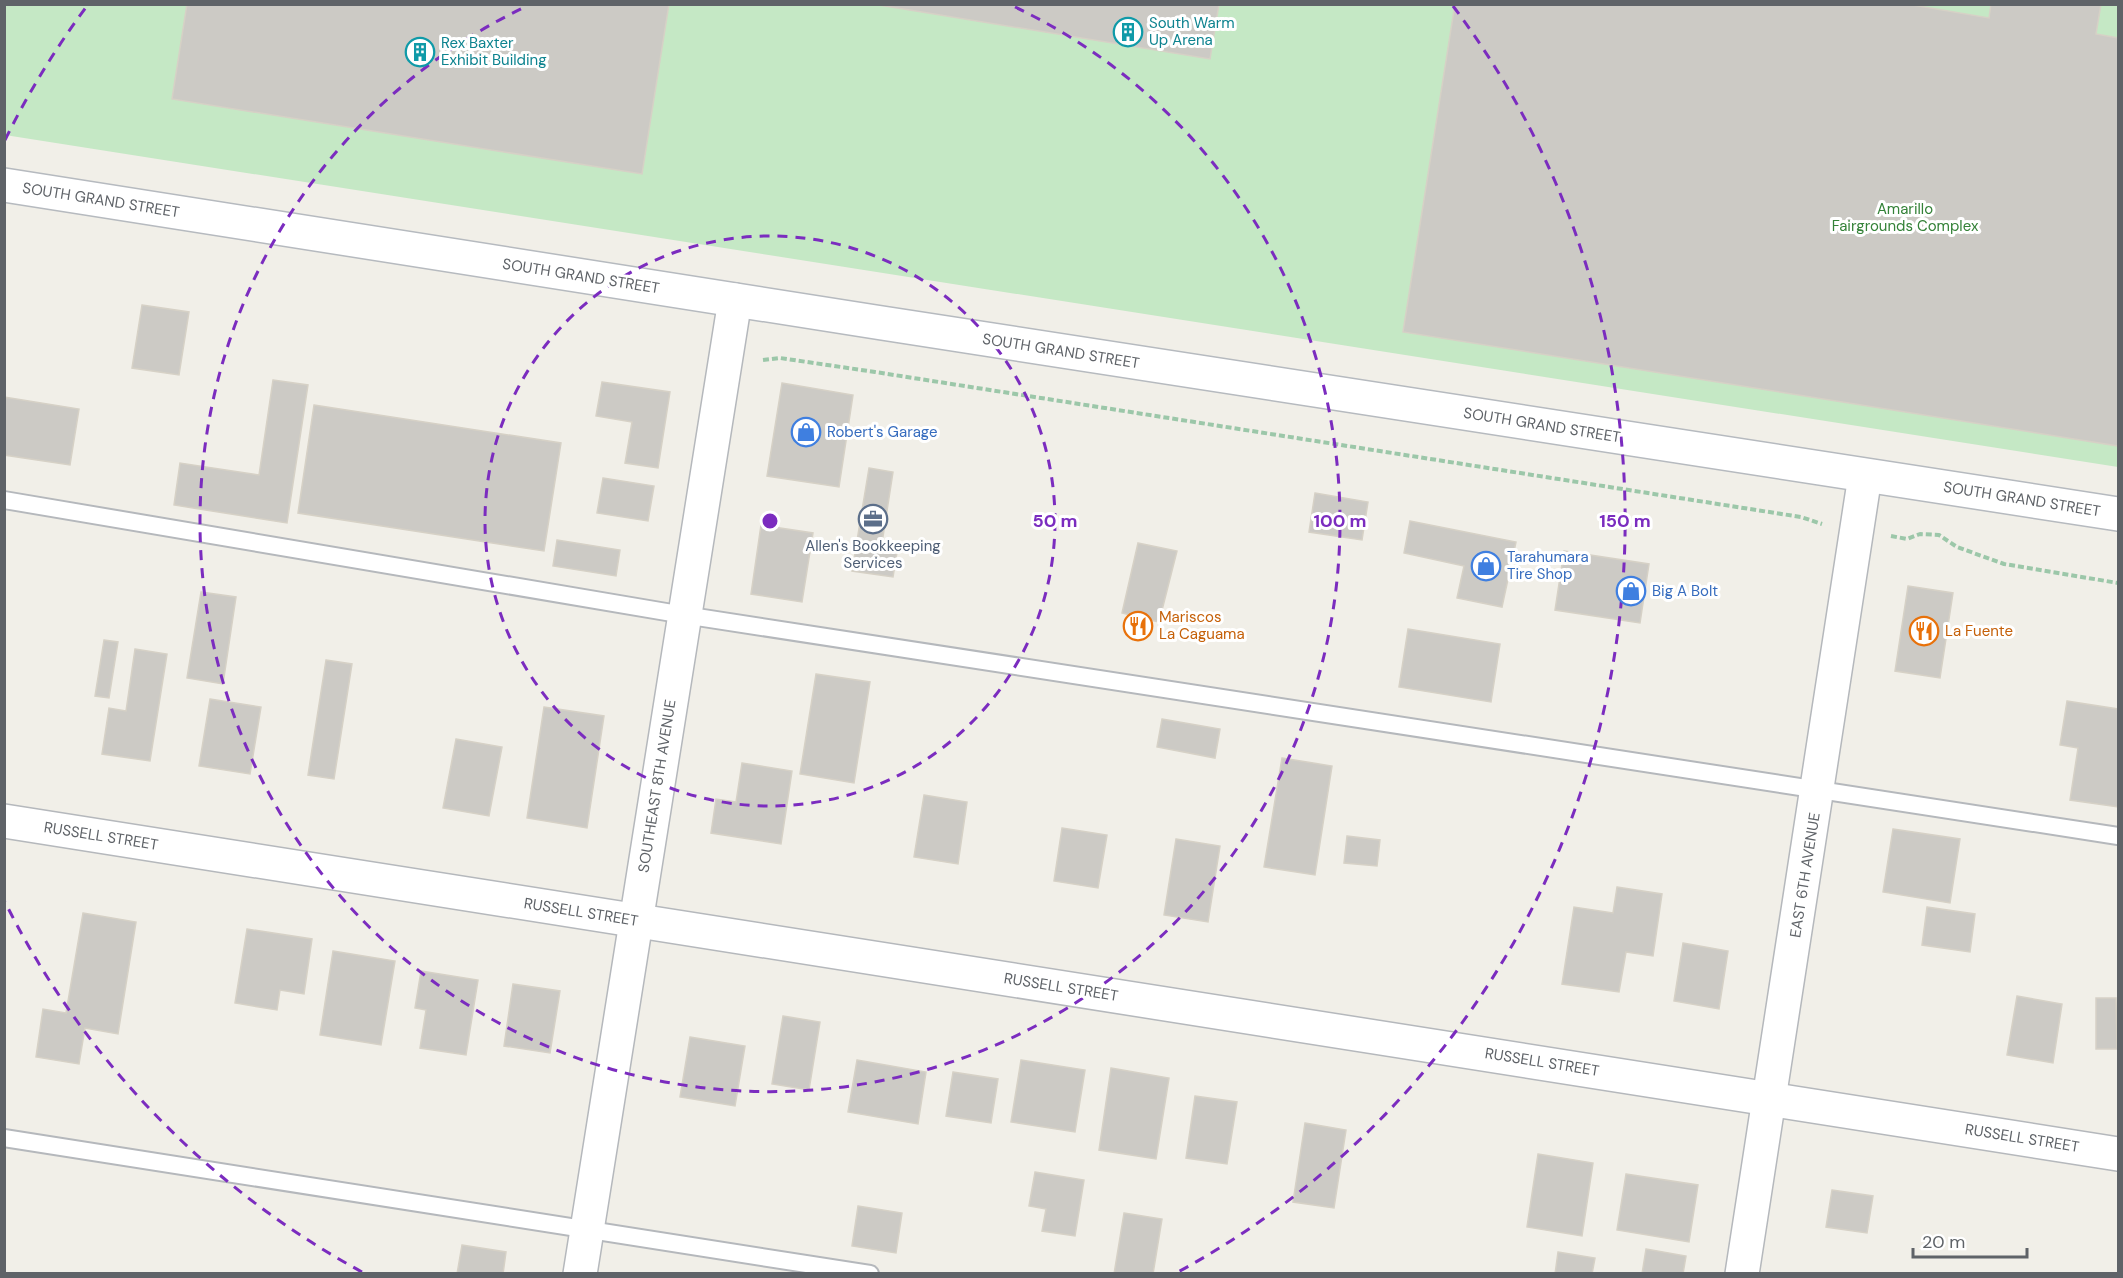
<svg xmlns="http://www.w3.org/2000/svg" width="2123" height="1278" font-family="'DM Sans',sans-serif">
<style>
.green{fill:#c5e8c5}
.building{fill:#cccac5;stroke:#d6d1c6;stroke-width:1.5}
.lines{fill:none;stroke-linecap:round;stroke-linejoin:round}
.service-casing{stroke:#b5b8bc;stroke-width:20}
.minor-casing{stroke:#b5b8bc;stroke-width:36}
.tertiary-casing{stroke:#b5b8bc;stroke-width:36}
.secondary-casing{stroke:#b6babf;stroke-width:36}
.path{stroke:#9cc7a9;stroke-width:4;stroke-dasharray:6 3;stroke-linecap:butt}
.service{stroke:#fff;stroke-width:16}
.minor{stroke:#fff;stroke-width:33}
.tertiary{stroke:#fff;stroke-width:33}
.secondary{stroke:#fff;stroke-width:33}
.ring{fill:none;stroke:#7b2cbf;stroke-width:3;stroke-dasharray:10 8}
.labels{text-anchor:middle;stroke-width:6;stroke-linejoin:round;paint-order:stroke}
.culture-label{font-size:15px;fill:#0d838f;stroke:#fff;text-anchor:start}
.street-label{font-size:15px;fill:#5f6368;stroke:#fff}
.park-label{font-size:15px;fill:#348238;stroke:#fff}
.shop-label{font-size:15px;fill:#366cbe;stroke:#fff;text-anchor:start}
.service-label{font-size:15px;fill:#4e5e75;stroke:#fff}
.food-label{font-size:15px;fill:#c56008;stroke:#fff;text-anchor:start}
.centre{fill:#7b2cbf;stroke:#fff;stroke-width:3}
.ring-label{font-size:18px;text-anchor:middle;font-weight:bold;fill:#7b2cbf;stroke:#fff;stroke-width:6;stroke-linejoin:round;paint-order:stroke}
</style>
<rect width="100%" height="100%" fill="#f1efe8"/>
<path class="green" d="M4,5H2118V467L5,135Z"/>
<g class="building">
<path d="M187,4H669L642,174L172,99Z"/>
<path d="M873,4H1219L1210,59Z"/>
<path d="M1455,4H1907L1989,18L1991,4H2101L2096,34L2118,38V446L1403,332Z"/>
<path d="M142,305L189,312L179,375L132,368Z"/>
<path d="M273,380L308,385L287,523L174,505L180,463L259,475Z"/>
<path d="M602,382L670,392L658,468L625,463L632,422L596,416Z"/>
<path d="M782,383L853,395L839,487L767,476Z"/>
<path d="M4,397L79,409L70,465L4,455Z"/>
<path d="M314,405L561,443L544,551L298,513Z"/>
<path d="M869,468L893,472L882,543L898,546L893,577L852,571Z"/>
<path d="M603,478L654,486L648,521L597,513Z"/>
<path d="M1315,493L1368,502L1362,540L1309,532Z"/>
<path d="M1410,521L1516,542L1502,607L1457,598L1464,566L1404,553Z"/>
<path d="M761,525L813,533L802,602L751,594Z"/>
<path d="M557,540L620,550L616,576L553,566Z"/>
<path d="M1138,543L1177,551L1159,622L1122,613Z"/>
<path d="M1564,551L1649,564L1640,623L1555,610Z"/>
<path d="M1908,586L1953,593L1940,678L1895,671Z"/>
<path d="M201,592L236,597L223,684L187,678Z"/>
<path d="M1408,629L1500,644L1491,702L1399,687Z"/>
<path d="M104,640L118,642L109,698L95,696Z"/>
<path d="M135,649L167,654L150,761L102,754L109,708L126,711Z"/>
<path d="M326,660L352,664L334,779L308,775Z"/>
<path d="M816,674L870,682L854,783L800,774Z"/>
<path d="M210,699L261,707L250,774L199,766Z"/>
<path d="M2067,701L2118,709V807L2070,800L2078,748L2060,745Z"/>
<path d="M544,707L604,716L587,828L527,818Z"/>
<path d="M1162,719L1220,729L1215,758L1157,747Z"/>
<path d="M456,739L502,747L489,816L443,808Z"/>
<path d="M1282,758L1332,766L1315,875L1264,867Z"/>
<path d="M742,763L792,771L781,844L711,833L716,799L736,802Z"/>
<path d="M924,795L967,802L958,864L914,857Z"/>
<path d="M1062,828L1107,835L1098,888L1054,881Z"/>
<path d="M1893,829L1960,839L1950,903L1883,892Z"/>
<path d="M1347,836L1380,840L1377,866L1344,863Z"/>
<path d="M1176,839L1220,846L1208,922L1164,915Z"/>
<path d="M1617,887L1662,894L1653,956L1626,952L1619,992L1562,984L1574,907L1613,913Z"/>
<path d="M1927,907L1975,914L1970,952L1922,945Z"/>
<path d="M83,913L136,922L118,1034L85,1028L79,1064L36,1057L43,1009L66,1013Z"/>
<path d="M247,929L312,939L304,994L280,990L277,1010L235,1003Z"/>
<path d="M1683,943L1728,951L1719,1009L1674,1001Z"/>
<path d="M333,951L395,961L381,1045L320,1035Z"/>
<path d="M421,971L478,980L466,1055L420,1048L426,1010L415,1008Z"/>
<path d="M513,984L560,991L550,1053L504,1046Z"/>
<path d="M2017,996L2062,1004L2053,1063L2007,1055Z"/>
<path d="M2096,998H2116L2117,1049H2096Z"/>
<path d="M783,1016L820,1022L809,1090L772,1084Z"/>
<path d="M690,1037L745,1046L735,1106L680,1097Z"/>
<path d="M857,1060L926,1072L918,1124L848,1112Z"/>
<path d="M1021,1060L1085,1070L1075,1132L1011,1122Z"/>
<path d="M1111,1068L1169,1078L1156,1159L1099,1150Z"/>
<path d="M953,1072L998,1079L991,1123L946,1116Z"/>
<path d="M1195,1096L1237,1102L1227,1164L1186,1158Z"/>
<path d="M1305,1123L1346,1130L1334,1208L1293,1202Z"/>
<path d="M1538,1154L1593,1163L1582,1236L1527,1227Z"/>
<path d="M1035,1172L1084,1180L1075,1236L1042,1231L1046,1209L1029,1206Z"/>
<path d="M1626,1174L1698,1185L1689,1242L1617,1230Z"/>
<path d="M1832,1190L1873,1196L1867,1233L1826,1227Z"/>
<path d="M858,1206L902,1213L896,1253L852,1246Z"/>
<path d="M1124,1213L1162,1219L1153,1274H1114Z"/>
<path d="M462,1245L506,1252L503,1274H457Z"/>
<path d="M1646,1249L1686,1256L1683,1274H1642Z"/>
<path d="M1558,1252L1595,1258L1592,1274H1555Z"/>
</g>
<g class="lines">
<g class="service-casing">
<g id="service">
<path d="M4,500L684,615L2118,836"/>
<path d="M4,1138L870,1274"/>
</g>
</g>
<g class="minor-casing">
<g id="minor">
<path d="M4,821L2118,1154"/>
<path d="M580,1274L735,300"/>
</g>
</g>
<g class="tertiary-casing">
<path id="tertiary" d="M1742,1274L1865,476"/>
</g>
<g class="secondary-casing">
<path id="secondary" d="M4,185L882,323L2118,514"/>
</g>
<g class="path">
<path d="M763,360L780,358L875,372L1801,517L1822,524"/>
<path d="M1891,536L1907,539L1920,534L1939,535L1957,547L2004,564L2118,583"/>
</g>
<use href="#service" class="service"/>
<use href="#minor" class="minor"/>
<use href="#tertiary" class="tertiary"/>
<use href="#secondary" class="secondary"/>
</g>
<g class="ring">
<circle cx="770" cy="521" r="285"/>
<path d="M1015 7A570 570 0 1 1 525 7"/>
<path d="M362 1272A855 855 0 0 1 5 902M5 140A855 855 0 0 1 87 6M1453 6A855 855 0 0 1 1178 1272"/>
</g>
<defs>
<g id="building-ring" transform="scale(1.5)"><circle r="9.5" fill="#fff" stroke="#0f9aa8" stroke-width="1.5"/><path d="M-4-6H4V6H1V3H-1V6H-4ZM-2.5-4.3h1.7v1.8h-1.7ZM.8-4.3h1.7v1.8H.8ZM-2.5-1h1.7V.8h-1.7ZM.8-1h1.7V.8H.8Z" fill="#0f9aa8"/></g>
<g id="shop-ring" transform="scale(1.5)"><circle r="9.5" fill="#fff" stroke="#3f7fe0" stroke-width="1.5"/><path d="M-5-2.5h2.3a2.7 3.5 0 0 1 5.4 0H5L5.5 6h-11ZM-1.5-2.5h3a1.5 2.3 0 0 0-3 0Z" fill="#3f7fe0"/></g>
<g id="office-ring" transform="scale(1.5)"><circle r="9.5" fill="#fff" stroke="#5c6f8a" stroke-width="1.5"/><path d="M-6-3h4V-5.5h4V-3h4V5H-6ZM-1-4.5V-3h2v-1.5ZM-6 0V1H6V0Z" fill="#5c6f8a"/></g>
<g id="restaurant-ring" transform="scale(1.5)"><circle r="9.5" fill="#fff" stroke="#e8710a" stroke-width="1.5"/><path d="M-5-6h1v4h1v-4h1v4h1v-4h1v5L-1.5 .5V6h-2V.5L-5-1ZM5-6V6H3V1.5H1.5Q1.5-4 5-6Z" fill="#e8710a"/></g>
</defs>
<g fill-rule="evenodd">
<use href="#building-ring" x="1128" y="32"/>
<use href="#building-ring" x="420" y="52"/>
<use href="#shop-ring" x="806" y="432"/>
<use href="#office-ring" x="873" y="519"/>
<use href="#shop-ring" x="1486" y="566"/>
<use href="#shop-ring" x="1631" y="591"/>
<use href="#restaurant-ring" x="1138" y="626"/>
<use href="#restaurant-ring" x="1924" y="631"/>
</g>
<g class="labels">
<g class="culture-label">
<text x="1149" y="28">South Warm<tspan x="1149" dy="17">Up Arena</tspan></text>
<text x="441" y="48">Rex Baxter<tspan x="441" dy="17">Exhibit Building</tspan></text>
</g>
<g class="street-label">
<text transform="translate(101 200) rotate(9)" y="5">SOUTH GRAND STREET</text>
<text transform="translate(581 276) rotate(9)" y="5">SOUTH GRAND STREET</text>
<text transform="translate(1061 351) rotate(9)" y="5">SOUTH GRAND STREET</text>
<text transform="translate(1542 425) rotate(9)" y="5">SOUTH GRAND STREET</text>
<text transform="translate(2022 499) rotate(9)" y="5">SOUTH GRAND STREET</text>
<text transform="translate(657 786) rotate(-81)" y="5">SOUTHEAST 8TH AVENUE</text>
<text transform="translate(101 836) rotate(9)" y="5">RUSSELL STREET</text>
<text transform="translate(1805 875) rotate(-81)" y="5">EAST 6TH AVENUE</text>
<text transform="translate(581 912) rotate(9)" y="5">RUSSELL STREET</text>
<text transform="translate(1061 987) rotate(9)" y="5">RUSSELL STREET</text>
<text transform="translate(1542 1062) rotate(9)" y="5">RUSSELL STREET</text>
<text transform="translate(2022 1138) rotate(9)" y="5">RUSSELL STREET</text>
</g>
<g class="park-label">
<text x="1905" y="214">Amarillo<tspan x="1905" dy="17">Fairgrounds Complex</tspan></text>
</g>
<g class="shop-label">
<text x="827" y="437">Robert's Garage</text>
<text x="1507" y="562">Tarahumara<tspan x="1507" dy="17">Tire Shop</tspan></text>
<text x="1652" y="596">Big A Bolt</text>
</g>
<g class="service-label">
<text x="873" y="551">Allen's Bookkeeping<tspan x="873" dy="17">Services</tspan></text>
</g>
<g class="food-label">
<text x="1159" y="622">Mariscos<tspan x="1159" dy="17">La Caguama</tspan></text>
<text x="1945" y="636">La Fuente</text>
</g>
</g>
<circle cx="770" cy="521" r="9" class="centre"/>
<g class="ring-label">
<text x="1055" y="527">50 m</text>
<text x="1340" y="527">100 m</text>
<text x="1625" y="527">150 m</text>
</g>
<rect width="2123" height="1278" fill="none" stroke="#5f6368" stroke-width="12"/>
<path d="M1913 1248v9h114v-9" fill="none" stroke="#5f6368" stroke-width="3"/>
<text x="1922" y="1248" font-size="18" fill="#5f6368" stroke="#ffffff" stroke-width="4.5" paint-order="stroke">20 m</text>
</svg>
